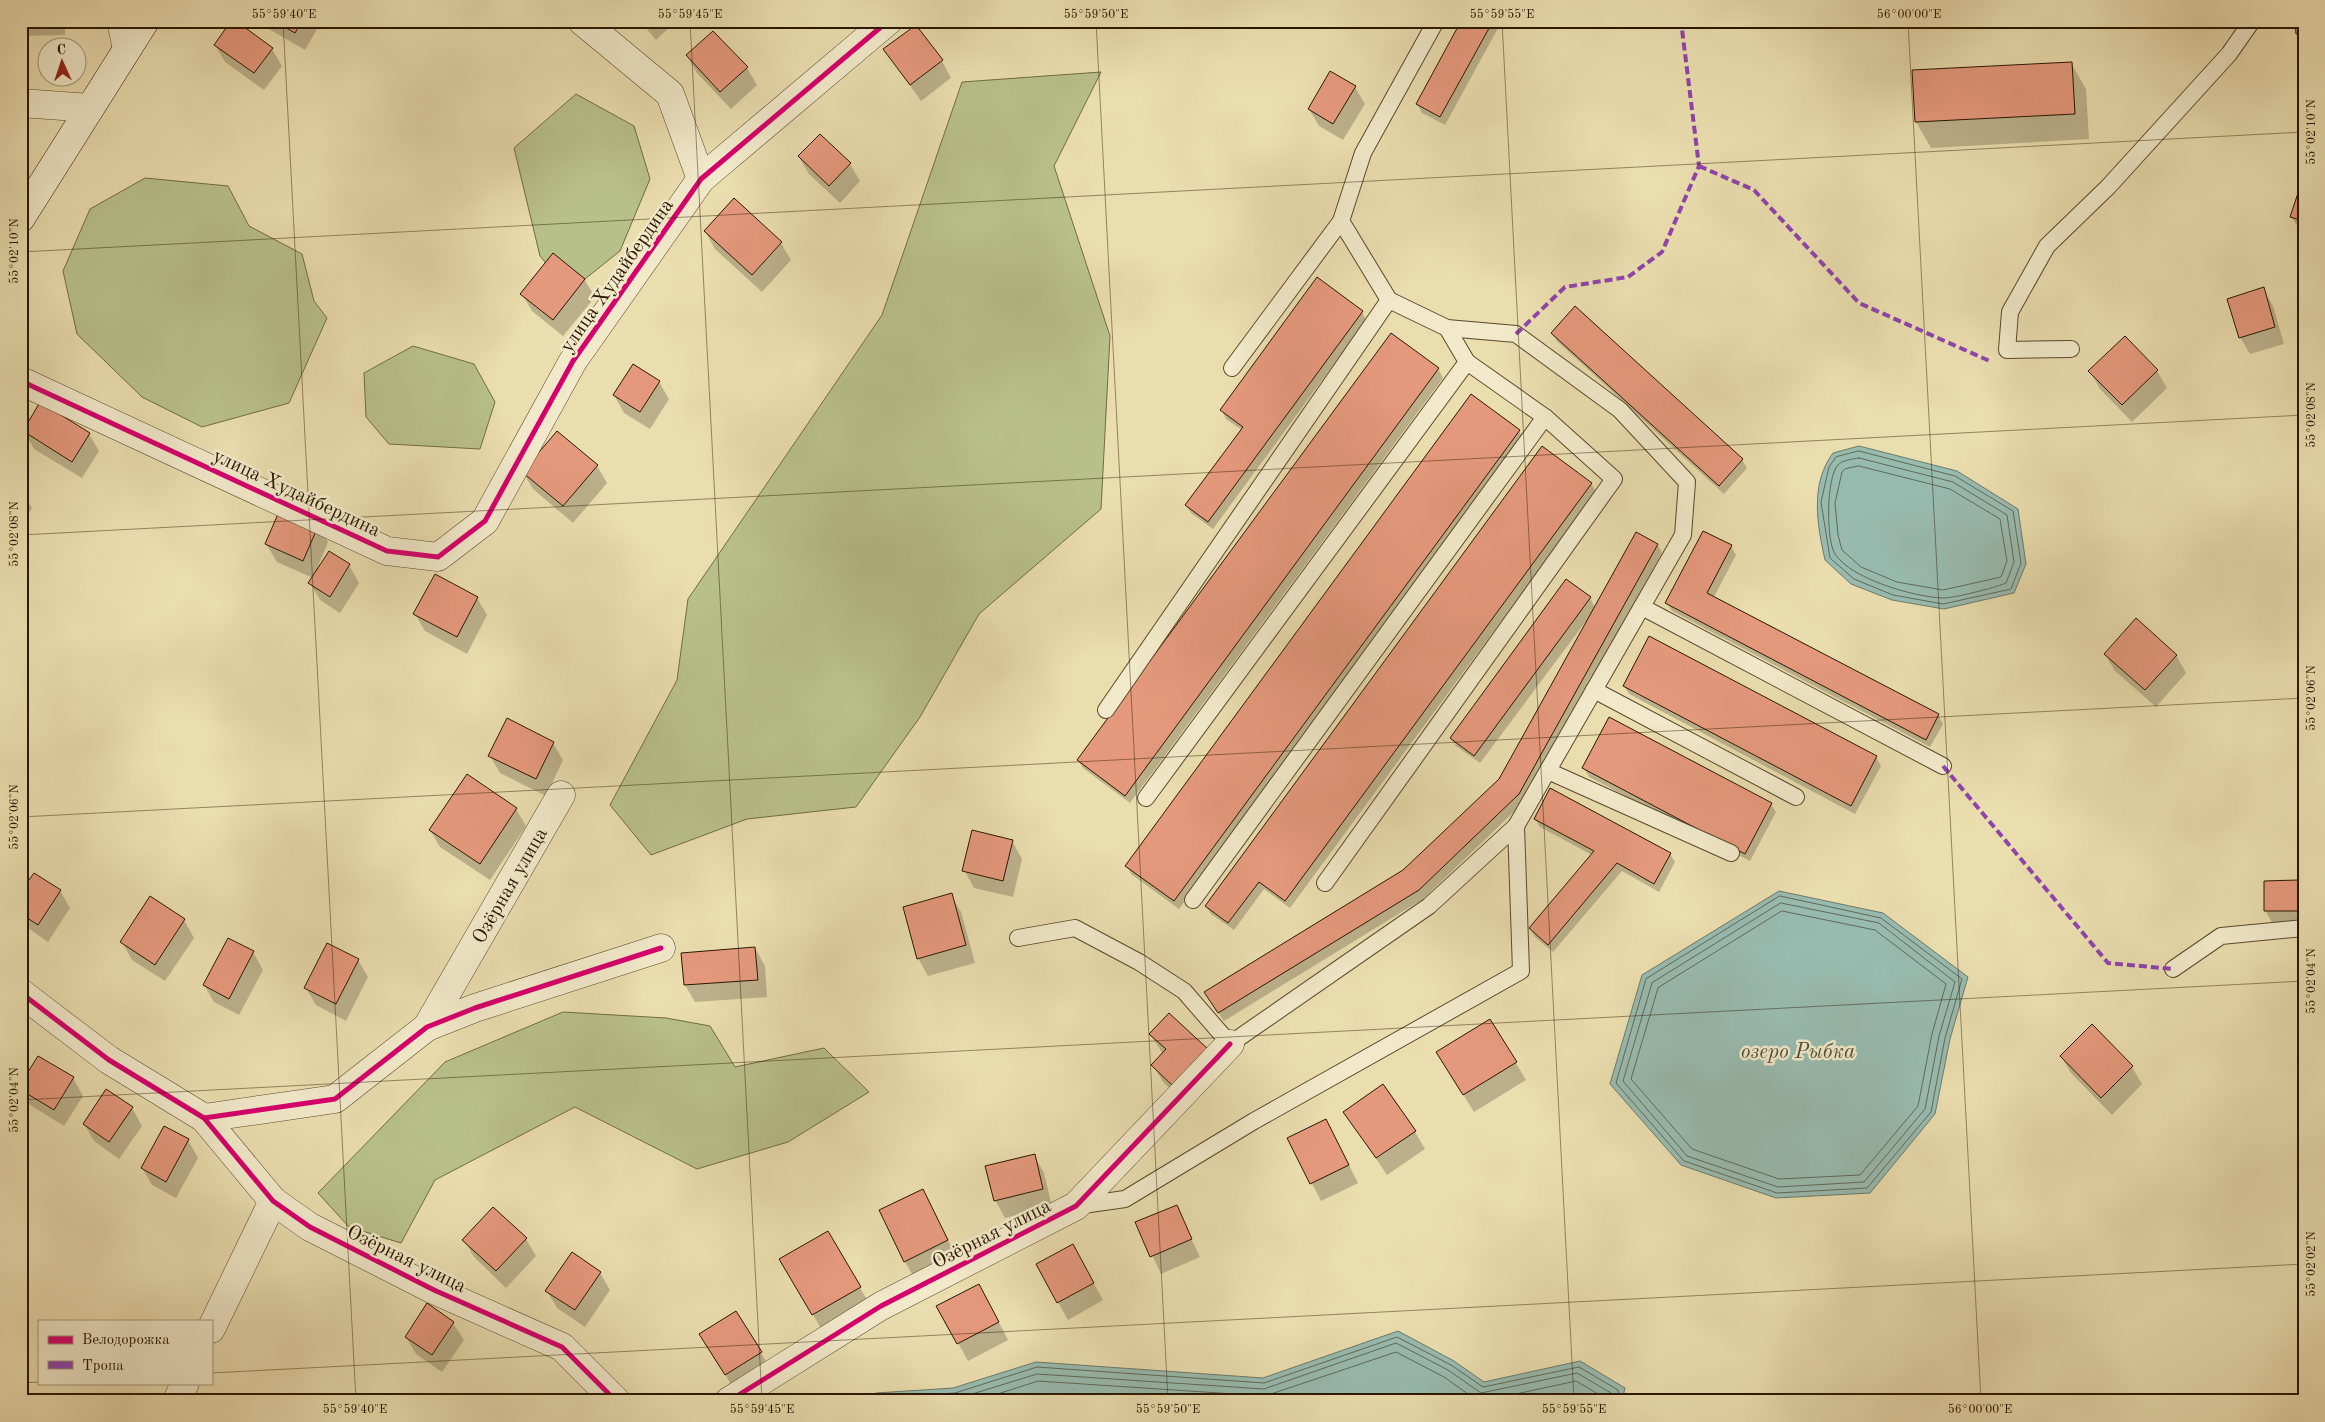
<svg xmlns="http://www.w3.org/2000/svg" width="2325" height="1422" font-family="'Old Standard TT',serif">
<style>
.green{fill:#b8c089;stroke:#716b44}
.water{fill:#98bbb0;stroke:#6c796a}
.shadow{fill:#0003}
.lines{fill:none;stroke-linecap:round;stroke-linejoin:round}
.shore{stroke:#616858;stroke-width:1}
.building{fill:#e5997c;stroke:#2a1600}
.lane-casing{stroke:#5a482c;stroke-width:18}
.street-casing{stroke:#5a482c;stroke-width:29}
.secondary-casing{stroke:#2a1600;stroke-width:29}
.lane{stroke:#f1e9ca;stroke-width:16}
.street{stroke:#f1e9ca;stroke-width:28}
.secondary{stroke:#f1e9ca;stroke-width:28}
.quiet{stroke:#8e44ad;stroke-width:4;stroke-dasharray:8 4;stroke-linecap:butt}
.cycleway-casing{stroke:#f1e9ca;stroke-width:8}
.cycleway{stroke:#d6006c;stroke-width:5}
.ticks{fill:none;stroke:#2a1600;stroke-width:1;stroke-opacity:0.45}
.labels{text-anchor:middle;stroke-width:5;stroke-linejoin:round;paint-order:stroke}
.street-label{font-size:20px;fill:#2a1600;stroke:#f1e9ca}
.water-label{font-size:21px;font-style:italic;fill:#50503e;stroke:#f1e9ca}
.neatline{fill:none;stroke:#2a1600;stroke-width:2}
.ticks-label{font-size:12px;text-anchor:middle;fill:#2a1600}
</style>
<rect width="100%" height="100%" fill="#eaddae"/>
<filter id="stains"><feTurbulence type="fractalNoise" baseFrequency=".004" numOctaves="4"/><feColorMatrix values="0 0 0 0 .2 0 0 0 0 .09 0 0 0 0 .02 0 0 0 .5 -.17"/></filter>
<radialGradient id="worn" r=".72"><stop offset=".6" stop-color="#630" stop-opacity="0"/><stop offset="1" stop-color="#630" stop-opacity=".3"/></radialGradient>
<g class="green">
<path d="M1101,72L1054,166L1110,336L1101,509L979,614L920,717L856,807L747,819L651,855L610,805L677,680L688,599L882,315L962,82Z"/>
<path d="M576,94L634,126L650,179L620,251L585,279L562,283L540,256L514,148Z"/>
<path d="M145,178L228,186L249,226L302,254L314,301L327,318L289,403L202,427L142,397L77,334L63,271L90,209Z"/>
<path d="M413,346L474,364L495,402L480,449L389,444L366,417L364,373Z"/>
<path d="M563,1012L666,1018L710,1026L735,1067L824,1048L869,1092L788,1142L697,1169L575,1107L435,1180L401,1243L349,1227L318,1193L445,1062Z"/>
</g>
<g class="water">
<path d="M1859,446L1957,471L2018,509L2026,564L2014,593L1944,609L1892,600L1851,584L1825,560C1817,524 1810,484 1833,453Z"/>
<path d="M1779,891L1883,913L1968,977L1950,1039L1935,1114L1870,1193L1776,1198L1681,1165L1610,1084L1642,975Z"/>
<path d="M1398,1331L1454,1361L1484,1382L1580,1361L1625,1388L1622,1401H865L876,1393L953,1388L1036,1362L1263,1378Z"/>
</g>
<g class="shadow">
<path d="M21,21H65V35L21,36Z"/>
<path d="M255,21H319L320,24L305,50Z"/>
<path d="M640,21H676L656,40Z"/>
<path d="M1463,21H1502L1445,125L1422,113L1417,104Z"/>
<path d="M2304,21V45L2297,33Z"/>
<path d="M713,32L747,68L757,85L731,109L697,73L687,56Z"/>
<path d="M215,45L272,49L282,66L264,90L225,62Z"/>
<path d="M885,50L942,61L951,78L921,101Z"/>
<path d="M2071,63L2086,89L2089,139L1931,148L1916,122Z"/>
<path d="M1355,87L1365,104L1343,140L1319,126L1309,109Z"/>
<path d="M820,136L850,164L860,181L840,203L809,174L799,157Z"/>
<path d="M2304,183V235L2291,217Z"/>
<path d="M705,231L781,243L791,260L762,292L715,249Z"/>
<path d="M584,279L595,297L563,336L532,311L522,294Z"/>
<path d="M2263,289L2273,306L2284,344L2250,354L2240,337Z"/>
<path d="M1575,308L1742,460L1747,468L1724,494L1557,341L1552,333Z"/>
<path d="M1362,312L1366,320L1213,529L1191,513L1186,505L1242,430L1226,419L1222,410Z"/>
<path d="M1438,369L1443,378L1130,803L1083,768L1078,760Z"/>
<path d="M2090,371H2157L2167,388L2132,422L2100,389Z"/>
<path d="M659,382L669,399L650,429L624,413L614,395Z"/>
<path d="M24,431L89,434L99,451L82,478L34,449Z"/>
<path d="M1519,431L1524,439L1179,909L1131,874L1127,866Z"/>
<path d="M597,466L607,483L573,523L533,489L523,472Z"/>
<path d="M1591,483L1596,492L1290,908L1264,889L1234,930L1211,914L1206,906Z"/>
<path d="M21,490L32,508L21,527Z"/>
<path d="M318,525L328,542L316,571L329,553L349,565L359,583L340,613L320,600L310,583L313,578L277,562L266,544Z"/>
<path d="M1704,532L1731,546L1736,555L1714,597L1938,715L1943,724L1930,747L1672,611L1667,603Z"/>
<path d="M1658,545L1662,553L1523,803L1423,899L1224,1021L1211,1001L1403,871L1500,780L1595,609L1480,763L1456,746L1451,738L1590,598L1595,608Z"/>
<path d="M477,598L487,615L467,654L425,631L415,614Z"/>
<path d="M2105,654L2176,655L2186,673L2156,707L2115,671Z"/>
<path d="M1624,686L1876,757L1881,766L1855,814L1629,694Z"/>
<path d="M553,743L563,760L546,796L500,773L490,756Z"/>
<path d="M1584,768L1771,804L1776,812L1750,861L1589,777Z"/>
<path d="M516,809L526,826L490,880L440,847L430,830Z"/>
<path d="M1535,819L1670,854L1675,862L1659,892L1622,871L1553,952L1535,937L1530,929L1592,855L1540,827Z"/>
<path d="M1012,841L1022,859L1013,897L974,888L964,870Z"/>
<path d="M2297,882L2304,893V928H2275L2265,910Z"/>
<path d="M60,891L70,908L48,942L21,923V894Z"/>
<path d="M951,895L961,912L975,963L928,976L918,958Z"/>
<path d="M184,920L194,938L165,981L132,960L122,942Z"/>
<path d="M755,948L765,966L767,997L695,1002L685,985L683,954Z"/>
<path d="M253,952L263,970L239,1015L214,1002L204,985Z"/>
<path d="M358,960L368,977L346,1021L316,1005L306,988Z"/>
<path d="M1169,1015L1185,1103L1163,1082L1153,1065L1163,1054L1150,1034Z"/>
<path d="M1490,1020L1526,1080L1474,1112L1448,1070Z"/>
<path d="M2092,1026L2132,1067L2142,1084L2112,1115L2071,1073L2061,1056Z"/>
<path d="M73,1078L83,1096L64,1126L30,1105L21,1091V1086Z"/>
<path d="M106,1091L132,1108L142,1126L119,1159L94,1141L84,1124Z"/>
<path d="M1345,1112L1415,1132L1425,1149L1387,1175Z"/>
<path d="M1335,1138L1358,1183L1321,1201L1289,1139Z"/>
<path d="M188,1140L198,1158L176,1198L152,1185L142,1168Z"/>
<path d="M1034,1155L1044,1173L1052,1206L1005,1218L995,1200Z"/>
<path d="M923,1190L957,1258L915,1279L905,1262Z"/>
<path d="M1176,1207L1200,1257L1161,1274L1137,1223Z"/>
<path d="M493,1208L526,1239L536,1256L506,1288L474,1257L464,1240Z"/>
<path d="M828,1233L870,1305L823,1332L781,1260Z"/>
<path d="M1082,1262L1103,1300L1068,1320L1037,1264Z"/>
<path d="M600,1273L610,1290L585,1327L557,1308L547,1291Z"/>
<path d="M989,1303L1008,1340L968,1361L938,1306Z"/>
<path d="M453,1323L464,1340L442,1372L416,1354L406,1337Z"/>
<path d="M711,1352L761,1353L771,1370L736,1392Z"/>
</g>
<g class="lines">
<g class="shore">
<path d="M1859,451L1955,476L2013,511L2021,563L2011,589L1943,604L1893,595L1854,579L1830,558L1821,502L1829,467L1836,457Z"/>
<path d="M1859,458L1953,482L2007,515L2014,562L2006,583C1994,588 1955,598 1943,598C1914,597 1851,579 1835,554C1826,540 1826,478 1838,465C1842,460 1853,459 1859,458Z"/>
<path d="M1859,466L1950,489L2000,519L2007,561L2001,577L1943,590L1897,582L1861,567L1842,550L1838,535L1835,503L1842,472L1845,469Z"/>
<path d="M1780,896L1881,918L1962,979L1945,1038L1931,1112L1867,1188L1777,1193L1684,1161L1616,1083L1646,979Z"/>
<path d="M1781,903L1879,923L1955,982L1939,1036L1925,1109L1864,1182L1778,1187L1687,1156L1623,1081L1652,983Z"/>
<path d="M1782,911L1875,930L1946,984L1932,1034L1918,1106L1860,1175L1779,1179L1692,1149L1631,1079L1658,988Z"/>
<path d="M874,1401L879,1398L955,1393L1037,1367L1264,1383L1397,1337L1451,1365L1483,1387L1579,1367L1618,1390V1401"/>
<path d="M937,1401L956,1399L1037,1374L1264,1389L1396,1343L1448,1370L1481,1393L1577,1373L1611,1393V1401"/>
<path d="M976,1401L1038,1381L1265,1396L1396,1352L1444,1377L1475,1399L1488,1400L1576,1381L1603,1397L1604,1401"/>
</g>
</g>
<g class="building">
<path d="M231,21H236L273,48L254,73L214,45Z"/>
<path d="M274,21H302L295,33Z"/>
<path d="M1461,21H1493L1440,117L1416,104Z"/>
<path d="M2295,21H2304V33L2296,34Z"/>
<path d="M916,25L943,60L910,85L883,49Z"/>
<path d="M713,31L748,67L720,92L686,55Z"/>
<path d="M2072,62L2075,114L1915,122L1912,70Z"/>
<path d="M1330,71L1356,86L1333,124L1308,109Z"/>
<path d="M820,134L851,163L829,186L798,156Z"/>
<path d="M2302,181L2304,182V221L2290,217Z"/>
<path d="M734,198L782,242L752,275L704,231Z"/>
<path d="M553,253L585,279L553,320L520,294Z"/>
<path d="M1317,277L1363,311L1208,522L1185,505L1243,427L1220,410Z"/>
<path d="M2264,287L2275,327L2239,338L2227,299Z"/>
<path d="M1575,306L1743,459L1719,486L1551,333Z"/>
<path d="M1391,333L1439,368L1125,796L1077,760Z"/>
<path d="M2125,336L2158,370L2122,405L2088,371Z"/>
<path d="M633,364L660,381L640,412L613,395Z"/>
<path d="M1471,394L1520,430L1174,901L1125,866Z"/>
<path d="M40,402L90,433L72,462L23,431Z"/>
<path d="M557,431L598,465L563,506L522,472Z"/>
<path d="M1542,446L1592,483L1285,901L1259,882L1228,923L1205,906Z"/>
<path d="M281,507L319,524L303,561L265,544Z"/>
<path d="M1703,531L1732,545L1707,593L1939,714L1926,740L1665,603Z"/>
<path d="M1636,532L1658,544L1519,794L1419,890L1218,1013L1204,992L1403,870L1499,779Z"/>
<path d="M329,551L350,564L330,597L308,583Z"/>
<path d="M435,574L478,597L457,637L413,614Z"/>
<path d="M1566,579L1591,597L1474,756L1450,738Z"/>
<path d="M2136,618L2177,655L2145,690L2104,654Z"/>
<path d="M1649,636L1877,756L1851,806L1623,686Z"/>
<path d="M1609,717L1772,803L1745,854L1582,768Z"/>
<path d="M507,718L554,742L536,779L488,756Z"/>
<path d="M467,774L517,808L480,864L429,830Z"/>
<path d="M1550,788L1671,853L1654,884L1617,863L1548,945L1529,928L1594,851L1534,819Z"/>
<path d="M972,830L1013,840L1003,881L962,871Z"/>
<path d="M34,873L61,890L38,925L21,914V891Z"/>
<path d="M2298,880V911H2264V881Z"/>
<path d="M952,893L966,945L917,959L903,907Z"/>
<path d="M150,896L185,919L155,965L120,942Z"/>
<path d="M228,938L254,951L229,999L203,985Z"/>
<path d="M327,943L359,959L336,1004L304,988Z"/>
<path d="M755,947L758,980L684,985L681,953Z"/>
<path d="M1169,1013L1209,1050L1174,1087L1151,1065L1166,1049L1149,1034Z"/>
<path d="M1490,1019L1517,1062L1463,1095L1436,1052Z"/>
<path d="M2092,1024L2133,1066L2101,1098L2060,1056Z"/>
<path d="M38,1056L74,1077L54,1110L21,1090V1083Z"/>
<path d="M1383,1084L1416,1131L1376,1158L1343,1112Z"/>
<path d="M106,1089L133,1107L109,1142L83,1124Z"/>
<path d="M1326,1119L1349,1165L1310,1184L1287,1138Z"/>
<path d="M164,1126L189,1139L166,1182L141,1168Z"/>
<path d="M1035,1154L1043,1189L994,1201L985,1166Z"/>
<path d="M923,1189L948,1240L904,1262L879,1210Z"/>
<path d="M1177,1205L1192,1239L1150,1257L1135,1222Z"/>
<path d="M493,1207L527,1238L496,1271L462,1240Z"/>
<path d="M828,1231L861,1287L812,1315L779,1259Z"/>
<path d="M1073,1244L1094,1283L1057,1303L1036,1264Z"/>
<path d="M572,1252L601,1272L575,1310L545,1291Z"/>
<path d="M979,1284L999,1322L957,1344L936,1306Z"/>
<path d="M427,1303L454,1322L432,1355L405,1337Z"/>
<path d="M736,1311L762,1352L725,1375L699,1334Z"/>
</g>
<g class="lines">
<g class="lane-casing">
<g id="lane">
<path d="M2071,349L2007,350L2010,312L2047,246L2108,187L2229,54L2252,21"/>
<path d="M1232,368L1341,221L1363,153L1436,21"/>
<path d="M1642,607L1943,766"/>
<path d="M1594,690L1796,797"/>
<path d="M1106,710L1389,300"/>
<path d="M1548,771L1731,853"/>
<path d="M1146,798L1467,362L1447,328"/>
<path d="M1325,883L1614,479L1545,417L1467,362"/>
<path d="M1193,900L1545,417"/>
<path d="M1018,938L1075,928L1139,962L1184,991L1230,1044L1429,906L1516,826L1683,535L1687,482L1620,410L1516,334L1447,328L1389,300L1341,221"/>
<path d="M2173,969L2221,936L2304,928"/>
<path d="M1076,1206L1125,1199L1254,1121L1521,971L1516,826"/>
</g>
</g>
<g class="street-casing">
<g id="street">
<path d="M121,21L127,49"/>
<path d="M582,21L670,94L701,179"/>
<path d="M21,103L90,108"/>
<path d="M21,381L387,551L438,557L485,521L573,361L701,179L888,21"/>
<path d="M21,993L109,1060L204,1118L273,1201L310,1227L434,1290L562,1347L616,1401"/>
<path d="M427,1027L561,795"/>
<path d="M204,1118L335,1099L427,1027L475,1008L661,948"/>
<path d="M211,1329L273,1201"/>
<path d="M177,1401L185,1383"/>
<path d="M729,1401L881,1306L1076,1206L1230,1044"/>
</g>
</g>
<g class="secondary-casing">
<path id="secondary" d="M21,218L145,21"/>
</g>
<use href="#lane" class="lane"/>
<use href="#street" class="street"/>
<use href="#secondary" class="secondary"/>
<g class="quiet">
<path d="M1699,166L1754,190L1859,303L1992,362"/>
<path d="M1516,334L1565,287L1628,277L1662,252L1699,166L1681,21"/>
<path d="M1943,766L2108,963L2173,969"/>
</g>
<g class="cycleway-casing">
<g id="cycleway">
<path d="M21,381L387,551L438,557L485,521L573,361L701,179L888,21"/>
<path d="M21,993L109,1060L204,1118L273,1201L310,1227L434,1290L562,1347L616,1401"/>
<path d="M204,1118L335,1099L427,1027L475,1008L661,948"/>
<path d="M729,1401L881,1306L1076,1206L1230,1044"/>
</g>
</g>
<use href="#cycleway" class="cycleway"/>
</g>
<path class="ticks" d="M283,21L356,1401M690,21L762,1401M1096,21L1168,1401M1502,21L1574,1401M1908,21L1981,1401M21,252L2304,132M21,535L2304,415M21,817L2304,698M21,1100L2304,981M211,1373L2304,1264M21,1383L39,1382"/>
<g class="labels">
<g class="street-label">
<text transform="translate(616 275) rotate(-55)" y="7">улица Худайбердина</text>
<text transform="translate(297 492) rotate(25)" y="7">улица Худайбердина</text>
<text transform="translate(509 885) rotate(-60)" y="7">Озёрная улица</text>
<text transform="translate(991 1233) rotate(-27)" y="7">Озёрная улица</text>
<text transform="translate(407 1258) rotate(26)" y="7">Озёрная улица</text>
</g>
<g class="water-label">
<text x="1798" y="1058">озеро Рыбка</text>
</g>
</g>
<rect width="2325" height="1422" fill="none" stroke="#eaddae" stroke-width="55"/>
<rect x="38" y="1320" width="175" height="65" fill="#f1e9ca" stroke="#a19579"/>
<rect x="48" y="1336" width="25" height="8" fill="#d6006c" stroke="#a19579"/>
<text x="82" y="1344" font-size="15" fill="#2a1600">Велодорожка</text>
<rect x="48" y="1361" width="25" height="8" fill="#8e44ad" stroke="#a19579"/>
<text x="82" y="1370" font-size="15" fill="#2a1600">Тропа</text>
<g transform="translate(62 62) rotate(357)"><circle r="24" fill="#f1e9ca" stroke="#a19579"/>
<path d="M0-4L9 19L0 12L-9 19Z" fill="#8f2418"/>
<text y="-8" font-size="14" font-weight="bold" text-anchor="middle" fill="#2a1600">С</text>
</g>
<rect x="28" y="28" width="2270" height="1366" class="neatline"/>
<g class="ticks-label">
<text x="284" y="18">55°59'40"E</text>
<text x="690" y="18">55°59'45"E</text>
<text x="1096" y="18">55°59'50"E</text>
<text x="1502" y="18">55°59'55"E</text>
<text x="1909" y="18">56°00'00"E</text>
<text transform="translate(2311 132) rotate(-90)" y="4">55°02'10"N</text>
<text transform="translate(14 251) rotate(-90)" y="4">55°02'10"N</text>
<text transform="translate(2311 415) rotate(-90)" y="4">55°02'08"N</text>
<text transform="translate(14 534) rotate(-90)" y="4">55°02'08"N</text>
<text transform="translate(2311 698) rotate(-90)" y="4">55°02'06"N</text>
<text transform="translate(14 817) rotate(-90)" y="4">55°02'06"N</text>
<text transform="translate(2311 981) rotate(-90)" y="4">55°02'04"N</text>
<text transform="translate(14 1100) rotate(-90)" y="4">55°02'04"N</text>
<text transform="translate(2311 1264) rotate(-90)" y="4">55°02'02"N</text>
<text x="355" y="1413">55°59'40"E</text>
<text x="762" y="1413">55°59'45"E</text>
<text x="1168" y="1413">55°59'50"E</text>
<text x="1574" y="1413">55°59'55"E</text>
<text x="1980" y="1413">56°00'00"E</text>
</g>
<rect width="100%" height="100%" filter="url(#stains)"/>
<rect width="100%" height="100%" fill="url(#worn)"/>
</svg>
